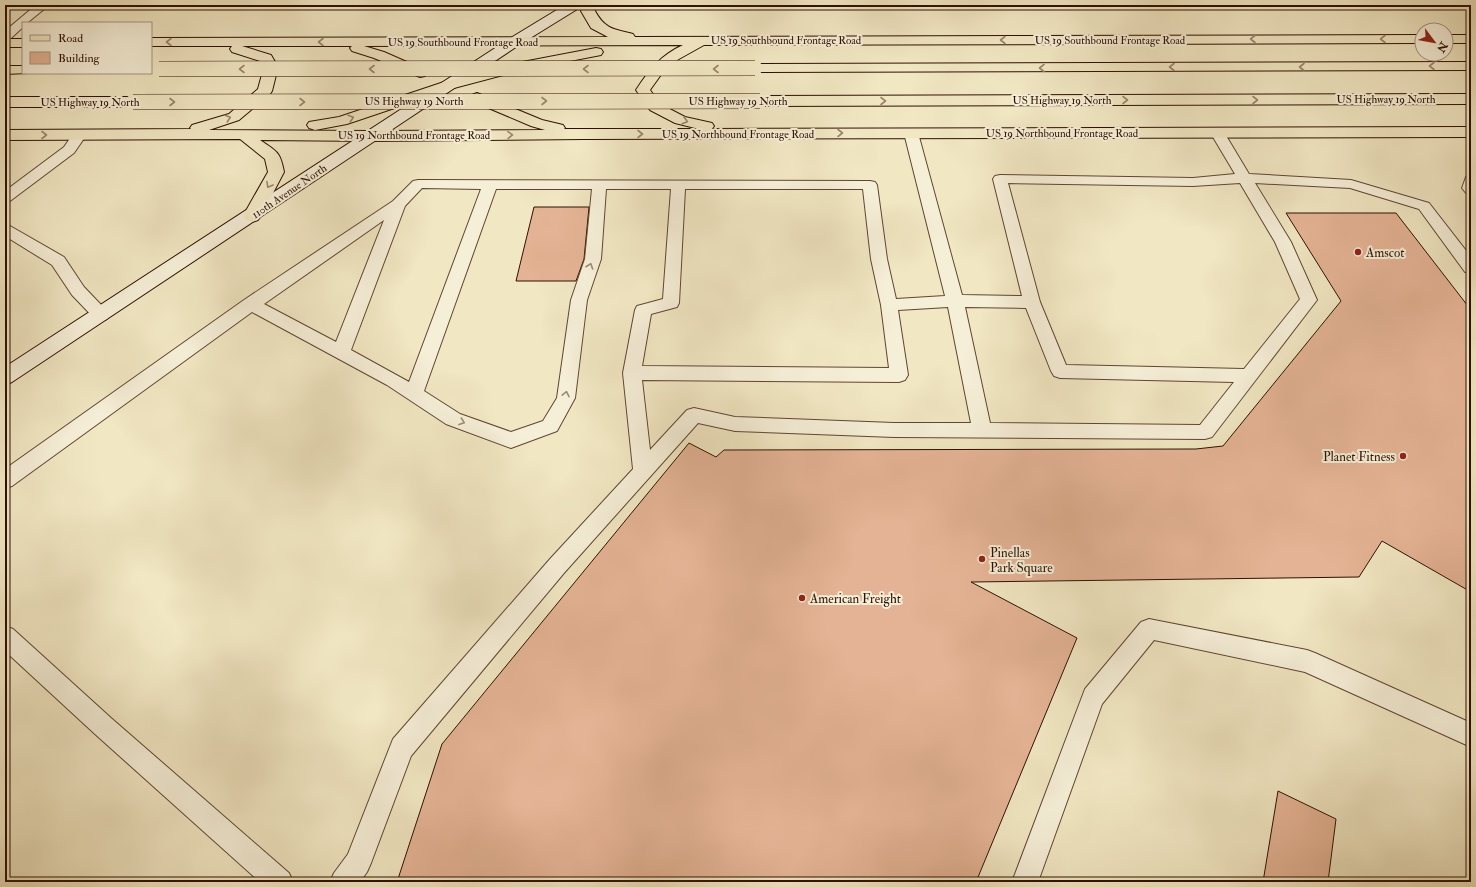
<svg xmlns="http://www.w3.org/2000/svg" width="1476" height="887" font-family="'IM FELL Double Pica',serif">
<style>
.building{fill:#e4b395;stroke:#2e1000}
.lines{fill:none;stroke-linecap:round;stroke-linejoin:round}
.lane-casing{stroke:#5f4631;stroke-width:2}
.secondary-casing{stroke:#2e1000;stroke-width:2}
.primary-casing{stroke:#2e1000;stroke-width:2}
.highway-casing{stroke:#2e1000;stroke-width:2}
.lane{fill:#f6efd8;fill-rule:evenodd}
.secondary{fill:#f6efd8;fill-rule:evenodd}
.primary{fill:#f1e7c3;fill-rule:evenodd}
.highway{fill:#f1e7c3;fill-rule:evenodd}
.highway-bridge-casing{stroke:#2e1000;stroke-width:16;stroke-linecap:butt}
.highway-bridge{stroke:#f1e7c3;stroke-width:15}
.oneway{stroke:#99866b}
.oneway2{stroke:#9c8b77}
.poi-dot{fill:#8f2418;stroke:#f6efd8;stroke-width:1.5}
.labels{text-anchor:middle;stroke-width:4;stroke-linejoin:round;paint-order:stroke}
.far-street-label{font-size:11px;fill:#2e1000;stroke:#f6efd8}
.poi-label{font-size:13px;fill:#2e1000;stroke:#f6efd8;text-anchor:start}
</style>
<rect width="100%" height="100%" fill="#f1e7c3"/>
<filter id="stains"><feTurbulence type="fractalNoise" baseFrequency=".005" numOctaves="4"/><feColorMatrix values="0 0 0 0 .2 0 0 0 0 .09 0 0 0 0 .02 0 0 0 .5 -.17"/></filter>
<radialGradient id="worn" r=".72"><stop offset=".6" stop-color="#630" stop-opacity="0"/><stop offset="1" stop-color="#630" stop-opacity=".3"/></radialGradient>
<g class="building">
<path d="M534,207H589L584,259L576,281H516Z"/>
<path d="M1286,213H1396L1471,310V592L1382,541L1359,577L971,582L1077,638L976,882H397L442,744L689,443L716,457L724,450L1196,449L1223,446L1341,301Z"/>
<path d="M1278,791L1336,819L1328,882H1263Z"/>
</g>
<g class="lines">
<g class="lane-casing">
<g id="lane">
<path d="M36,5H49L27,23H23V27L9,40L5,41V31Z"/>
<path d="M1217,128L1222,129L1249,174L1351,180L1429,203L1471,257V273L1465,272L1419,209L1350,188L1255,183L1291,242L1317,300L1212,437L1205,439L894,437L735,431L698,423L564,573L411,756L371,863L367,872L360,882H330L334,873L348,854L393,739L550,559L633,469L623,373L635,310L637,306L663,299L671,189H606L601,259L587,300L575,398L557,431L511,448L446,424L387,385L252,312L12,486L5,488V469L244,300L393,201L413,181L418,180L870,181L875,182L877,185L887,259L896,299L945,296L904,133L906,130H916L918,133L962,295L1022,296L993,179L995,176L1000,175L1193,178L1235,174L1210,132L1212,129ZM1008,183L1193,186L1240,183L1275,242L1300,299L1244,369L1066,365L1040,302ZM422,188L481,189L409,382L351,350L405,206ZM496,189H592L585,259L571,300L557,398L543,421L511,432L460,414L424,391ZM685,189H863L871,259L881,305L889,368L642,366L651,314L677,307L679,303ZM384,220L336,342L264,304ZM948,307L971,423H894L735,417L694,408L687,410L650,450L642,380L899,382L905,380L908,375L898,310ZM965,307L1026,308L1051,371L1054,376L1060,378L1234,382L1200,425L990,423Z"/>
<path d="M80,130L85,131L87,134L74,153L10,201L5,203V191L64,147L75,131Z"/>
<path d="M1471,176V194L1466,193L1462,188L1466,177Z"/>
<path d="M5,224L10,226L64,257L84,287L107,311L109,315L107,319L101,321L95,319L72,295L52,265L5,236Z"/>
<path d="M1149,619L1307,650L1315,653L1471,723V747L1305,672L1154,640L1102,704L1038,882H1012L1085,689L1141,622Z"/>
<path d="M5,626L13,629L111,718L289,873L293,882H260L95,734L5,651Z"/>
</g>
</g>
<g class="secondary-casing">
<path id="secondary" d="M565,5H581L579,8L519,45L12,382L5,385V367L509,39Z"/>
</g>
<g class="primary-casing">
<g id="primary">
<path d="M583,5H597L595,11C605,29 613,29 633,34L635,37L1422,35V43L704,45L670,64L660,76L650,90L660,104L685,117L712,123L714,126L712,129L1471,127V137L584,139L372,141L260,140C277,152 280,151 284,172L261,216L258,220L252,222L246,220L243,216L268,172L265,159L240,139L5,140V130L191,129L190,128L192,125L229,114L258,89L264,67L260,61L232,52L230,49L232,46H151V38L608,37L591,28L581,11ZM683,45C661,55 649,70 636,90L650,110L675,123L699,129H564L565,128L563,125L542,120L477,93L472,95L469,98L472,101L531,126L545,130L372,131L209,130L239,120L270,94L272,91L278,67L271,55L242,46H352L350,48L352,51L374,58L420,77L425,76L427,73L425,70L384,52L364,46Z"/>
<rect x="1446" y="35" width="25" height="8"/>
<rect x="5" y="39" width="18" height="8"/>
<path d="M596,48L601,49L603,52L601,55L518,71L454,88L347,124L315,130L309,128L307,125L309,122L339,117L444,82L512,64Z"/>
</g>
</g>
<g class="highway-casing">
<g id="highway">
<path d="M1471,62V70L755,72L750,71L748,68L750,65L755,64Z"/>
<path d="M5,66H23V73H28L5,74Z"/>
<path d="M1471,94V104L760,106L755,104L752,101L755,98L760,96Z"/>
<path d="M5,97H133L138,99L141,102L138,105L133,107H5Z"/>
</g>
</g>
<use href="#lane" class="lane"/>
<use href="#secondary" class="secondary"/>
<use href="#primary" class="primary"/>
<use href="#highway" class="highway"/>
<g class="highway-bridge-casing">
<g id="highway-bridge">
<path d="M159,69L755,68"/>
<path d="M133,102L760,101"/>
</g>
</g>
<use href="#highway-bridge" class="highway-bridge"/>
</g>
<defs><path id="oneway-chevron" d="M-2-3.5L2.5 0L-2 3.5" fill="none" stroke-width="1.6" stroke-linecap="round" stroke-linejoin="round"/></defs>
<g class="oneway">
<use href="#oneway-chevron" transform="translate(1253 39) rotate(180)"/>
<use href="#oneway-chevron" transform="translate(1383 39) rotate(180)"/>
<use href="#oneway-chevron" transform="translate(1003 40) rotate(180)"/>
<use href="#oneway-chevron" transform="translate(169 42) rotate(180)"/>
<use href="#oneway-chevron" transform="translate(321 42) rotate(180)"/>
<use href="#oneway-chevron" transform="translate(1432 66) rotate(180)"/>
<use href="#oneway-chevron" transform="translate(1172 67) rotate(180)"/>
<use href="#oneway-chevron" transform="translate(1302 67) rotate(180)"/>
<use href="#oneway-chevron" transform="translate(1042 68) rotate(180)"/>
<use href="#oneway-chevron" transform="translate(242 69) rotate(180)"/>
<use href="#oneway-chevron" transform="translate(372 69) rotate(180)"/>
<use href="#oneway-chevron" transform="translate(586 69) rotate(180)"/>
<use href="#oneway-chevron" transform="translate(716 69) rotate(180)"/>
<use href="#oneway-chevron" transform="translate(1125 100)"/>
<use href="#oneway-chevron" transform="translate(1255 100)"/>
<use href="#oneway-chevron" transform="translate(544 101)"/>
<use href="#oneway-chevron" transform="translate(883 101)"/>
<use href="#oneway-chevron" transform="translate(172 102)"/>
<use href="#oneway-chevron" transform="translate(302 102)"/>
<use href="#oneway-chevron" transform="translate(228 118) rotate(-19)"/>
<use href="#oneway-chevron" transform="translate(351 118) rotate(-18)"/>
<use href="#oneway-chevron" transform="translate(685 121) rotate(16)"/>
<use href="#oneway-chevron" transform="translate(840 133)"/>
<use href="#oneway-chevron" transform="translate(640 134)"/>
<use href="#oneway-chevron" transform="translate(44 135)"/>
<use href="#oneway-chevron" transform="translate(510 135) rotate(-1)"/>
<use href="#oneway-chevron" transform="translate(269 185) rotate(119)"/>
</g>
<g class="oneway2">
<use href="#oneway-chevron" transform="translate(590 266) rotate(-71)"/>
<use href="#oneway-chevron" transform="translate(566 394) rotate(-78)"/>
<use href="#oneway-chevron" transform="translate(462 422) rotate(20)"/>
</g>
<g class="poi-dot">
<circle cx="1358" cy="252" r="4"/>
<circle cx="1403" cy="456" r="4"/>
<circle cx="982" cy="559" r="4"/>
<circle cx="802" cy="598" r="4"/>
</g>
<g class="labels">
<g class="far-street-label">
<text x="786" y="44">US 19 Southbound Frontage Road</text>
<text x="1110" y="44">US 19 Southbound Frontage Road</text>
<text x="463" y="46">US 19 Southbound Frontage Road</text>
<text x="1386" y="103">US Highway 19 North</text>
<text x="1062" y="104">US Highway 19 North</text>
<text x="414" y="105">US Highway 19 North</text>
<text x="738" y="105">US Highway 19 North</text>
<text x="90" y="106">US Highway 19 North</text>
<text x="1062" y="137">US 19 Northbound Frontage Road</text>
<text x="738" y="138">US 19 Northbound Frontage Road</text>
<text x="414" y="139">US 19 Northbound Frontage Road</text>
<text transform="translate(289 191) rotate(-34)" y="4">110th Avenue North</text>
</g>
<g class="poi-label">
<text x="1366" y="257">Amscot</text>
<text x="1395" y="461" text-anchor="end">Planet Fitness</text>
<text x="990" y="557">Pinellas<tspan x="990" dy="15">Park Square</tspan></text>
<text x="810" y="603">American Freight</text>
</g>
</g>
<rect width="1476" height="887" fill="none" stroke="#f1e7c3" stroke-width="20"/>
<rect x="6" y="6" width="1464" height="875" fill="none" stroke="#2e1000" stroke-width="2"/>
<rect x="10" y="10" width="1456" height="867" fill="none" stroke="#2e1000"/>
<rect x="22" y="22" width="130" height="52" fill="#f6efd8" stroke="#a69682"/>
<rect x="30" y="35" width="20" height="6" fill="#f1e7c3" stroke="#a69682"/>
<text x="58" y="42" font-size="12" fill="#2e1000">Road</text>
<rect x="30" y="52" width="20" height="12" fill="#e4b395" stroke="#a69682"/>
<text x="58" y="62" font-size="12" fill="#2e1000">Building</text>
<g transform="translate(1434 42) rotate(122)"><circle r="19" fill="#f6efd8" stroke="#a69682"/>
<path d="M0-3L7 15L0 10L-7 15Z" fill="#8f2418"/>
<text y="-6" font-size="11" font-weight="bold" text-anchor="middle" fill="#2e1000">N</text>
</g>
<rect width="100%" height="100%" filter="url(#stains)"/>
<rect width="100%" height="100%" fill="url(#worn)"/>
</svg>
